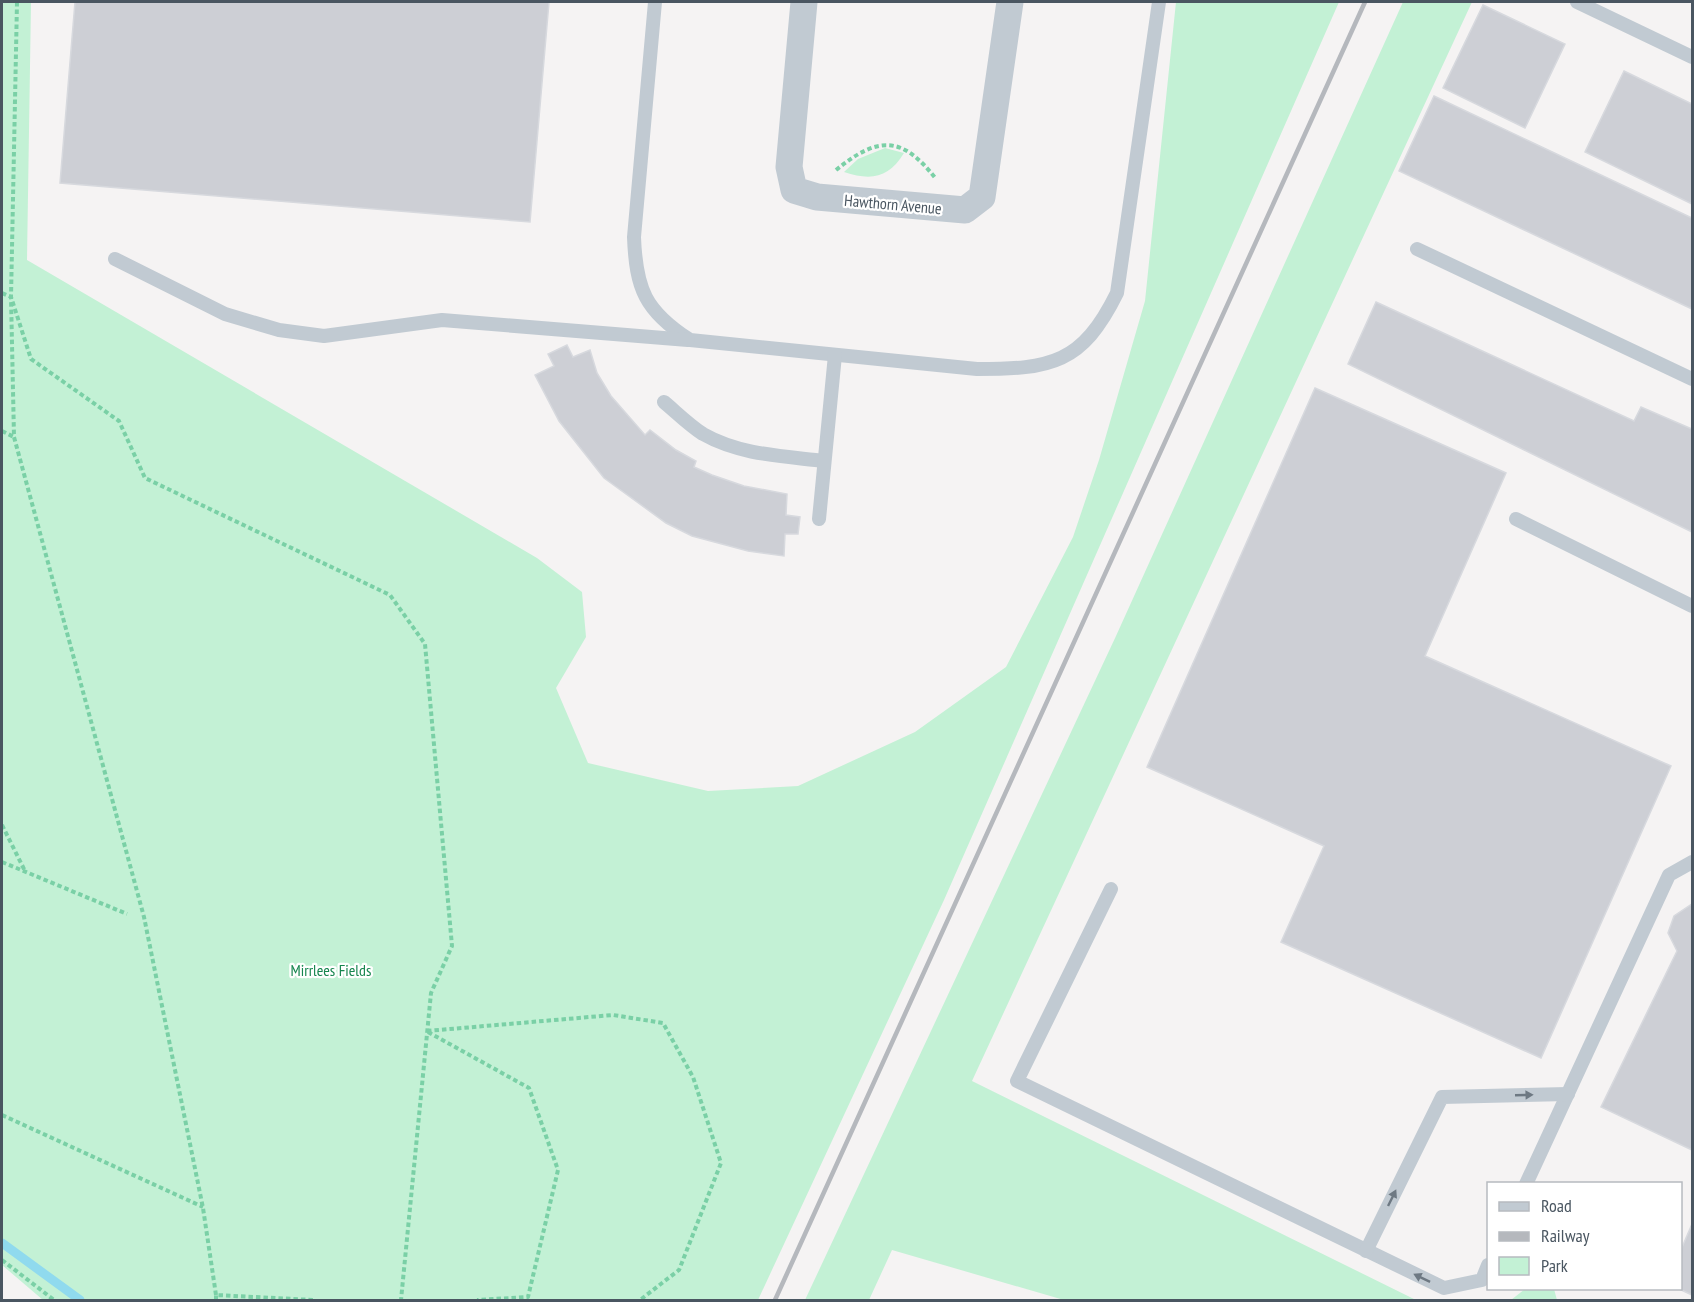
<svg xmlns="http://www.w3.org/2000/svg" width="1694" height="1302" font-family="'PT Sans Narrow',sans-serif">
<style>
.green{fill:#c3f1d5}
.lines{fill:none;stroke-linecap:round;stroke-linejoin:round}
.stream{stroke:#90daee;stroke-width:9}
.building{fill:#cdcfd5;stroke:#d7d9de;stroke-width:1.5}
.path{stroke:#7ad0a6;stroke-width:4;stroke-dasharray:4.5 3;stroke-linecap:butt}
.lane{stroke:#c1cad2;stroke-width:14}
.street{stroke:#c1cad2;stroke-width:27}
.rail{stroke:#b5b8bd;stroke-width:4.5}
.oneway{fill:#6e7983}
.labels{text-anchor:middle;stroke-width:4.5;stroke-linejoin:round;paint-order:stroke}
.street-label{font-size:16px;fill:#4a5661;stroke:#fff}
.park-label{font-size:16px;fill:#17864f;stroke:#fff}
</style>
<rect width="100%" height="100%" fill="#f5f3f3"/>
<g class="green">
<path d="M2,2H31L27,260L537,558L582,592L586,637L556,688L588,763L708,791L798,786L915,732L1006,667L1073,537L1099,460L1145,301L1176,2H1339L944,900L758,1300H43L2,1265Z"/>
<path d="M1403,2H1472L972,1081L1416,1300H1064L892,1250L869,1300H805L1116,636Z"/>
<path d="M885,148L904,153C889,178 871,181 844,172L858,159Z"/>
<path d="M1525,1289H1554L1557,1300H1511Z"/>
</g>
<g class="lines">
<path class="stream" d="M2,1243L80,1300"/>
</g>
<g class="building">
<path d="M75,2H549L530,222L60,183Z"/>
<path d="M1483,5L1565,44L1525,128L1443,88Z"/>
<path d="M1624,71L1692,104V204L1585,152Z"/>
<path d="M1434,96L1692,218V309L1399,171Z"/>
<path d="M1376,302L1634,421L1641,407L1692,429V532L1348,364Z"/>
<path d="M567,345L573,357L590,350L597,373L611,396L645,435L650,430L676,450L696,461L694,467L712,475L744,486L787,494L786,515L800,517L798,534H785L784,556L748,551L692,536L666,523L604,478L559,421L535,375L554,366L548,354Z"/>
<path d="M1315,388L1506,473L1425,656L1671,766L1541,1058L1281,942L1324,846L1147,767Z"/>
<path d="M1692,904V1150L1601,1107L1677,951L1668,933L1674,916Z"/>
<path d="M1692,1224V1295L1677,1288H1680V1252Z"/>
</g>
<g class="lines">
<g class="path">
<path d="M17,2L11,297L31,359L119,421L145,478L390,595L425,644L452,946L431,993L401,1300"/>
<path d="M836,170C878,136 902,135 936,179"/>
<path d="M2,293L11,297L14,437L144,917L203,1208L216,1295"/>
<path d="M2,431L14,437"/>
<path d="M2,825L25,871"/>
<path d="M2,862L127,914"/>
<path d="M427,1031L613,1015L663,1023L693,1077L721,1163L679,1270L640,1300"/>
<path d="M428,1032L529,1088L558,1170L528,1297L477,1300"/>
<path d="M2,1115L203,1207"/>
<path d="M2,1260L54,1300"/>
<path d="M216,1300V1295L313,1300"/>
</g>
<g class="lane">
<path d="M655,2L634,237C636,289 645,311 690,340L977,369C1051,369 1082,364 1117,293L1159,2"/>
<path d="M1577,2L1692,57"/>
<path d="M1417,249L1692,379"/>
<path d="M115,259L225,314L279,330L324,336L442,320L688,340"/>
<path d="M664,402C676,412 689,425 703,434C740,455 783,456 824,461"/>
<path d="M819,519L835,355"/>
<path d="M1516,519L1692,606"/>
<path d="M1111,889L1017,1081L1444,1288L1482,1280L1488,1265"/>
<path d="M1526,1184L1669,875L1692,862"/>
<path d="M1366,1251L1442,1097L1568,1094"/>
</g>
<path class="street" d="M804,2L789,167L794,190L817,197L965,210L982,197L1010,2"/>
<path class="rail" d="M775,1300L1365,2"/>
</g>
<defs><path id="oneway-solid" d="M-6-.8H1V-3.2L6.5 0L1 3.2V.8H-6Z" transform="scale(1.5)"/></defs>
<g class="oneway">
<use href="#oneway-solid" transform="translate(1524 1095) rotate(-2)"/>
<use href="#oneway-solid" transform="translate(1392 1198) rotate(-64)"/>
<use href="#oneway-solid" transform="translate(1422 1278) rotate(-154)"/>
</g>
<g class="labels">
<g class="street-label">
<text transform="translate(893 204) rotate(5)" y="6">Hawthorn Avenue</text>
</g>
<g class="park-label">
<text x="331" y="976">Mirrlees Fields</text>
</g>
</g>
<rect width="1694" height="1302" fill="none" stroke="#4a5661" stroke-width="6"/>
<rect x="1487" y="1182" width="195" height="108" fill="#ffffff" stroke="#b7bbc0" stroke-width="1.5"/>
<rect x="1499" y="1202" width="30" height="9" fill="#c1cad2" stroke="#b7bbc0" stroke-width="1.5"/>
<text x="1541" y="1212" font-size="18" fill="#4a5661">Road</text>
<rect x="1499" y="1232" width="30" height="9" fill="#b5b8bd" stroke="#b7bbc0" stroke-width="1.5"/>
<text x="1541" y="1242" font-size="18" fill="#4a5661">Railway</text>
<rect x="1499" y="1257" width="30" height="18" fill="#c3f1d5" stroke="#b7bbc0" stroke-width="1.5"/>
<text x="1541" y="1272" font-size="18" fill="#4a5661">Park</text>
</svg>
